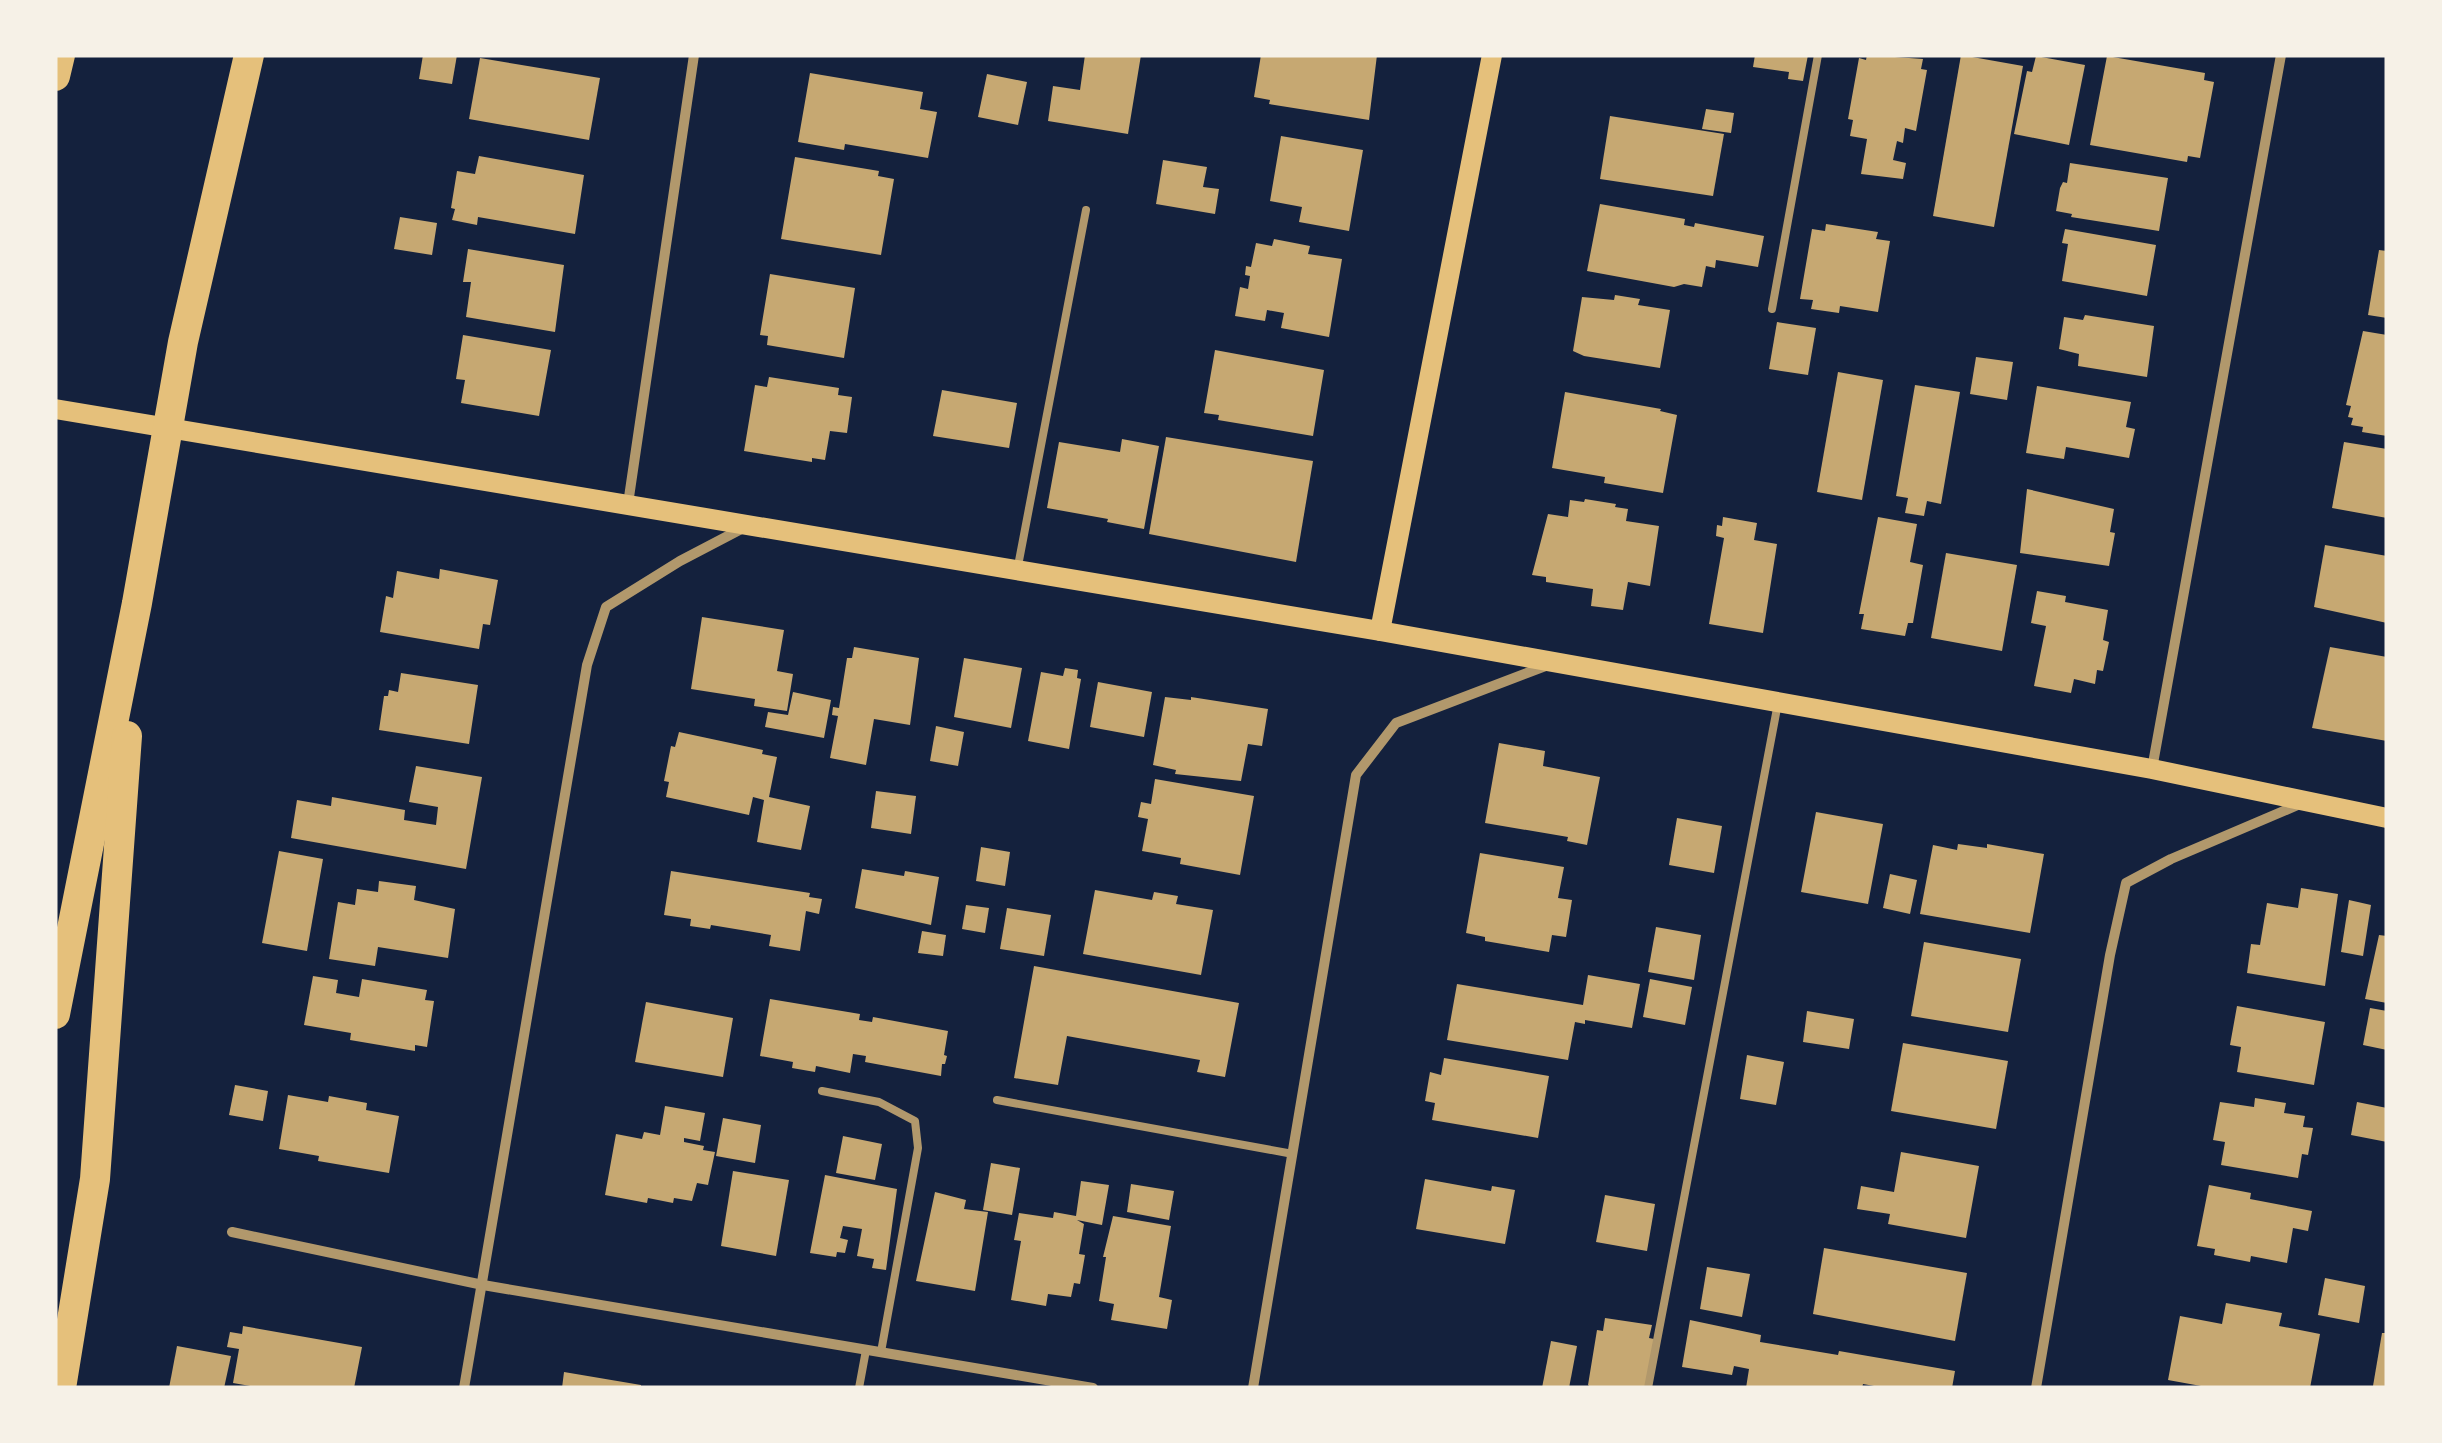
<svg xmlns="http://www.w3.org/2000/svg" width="2442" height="1443" font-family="Signika,sans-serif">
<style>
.building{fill:#c6a872}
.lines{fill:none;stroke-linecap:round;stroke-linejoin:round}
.service{stroke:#b1986c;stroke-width:8}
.minor{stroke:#b1986c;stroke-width:10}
.secondary{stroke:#e5c07b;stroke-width:20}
.motorway{stroke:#e5c07b;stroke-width:30}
</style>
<rect width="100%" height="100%" fill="#14213d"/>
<g class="building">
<path d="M423,55H457L452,84L419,79Z"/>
<path d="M1085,55H1141L1128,134L1048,121L1053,86L1080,90Z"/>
<path d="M1261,55H1377L1369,120L1269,104L1270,100L1254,97Z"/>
<path d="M1755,55H1808L1803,81L1788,79L1789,72L1753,67Z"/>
<path d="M1867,55L1923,59L1921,69L1927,70L1916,131L1905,128L1903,143L1897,141L1893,160L1906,163L1903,179L1861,174L1867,139L1850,136L1853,120L1848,119L1859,58L1866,60Z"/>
<path d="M1961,55L2023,66L1994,227L1933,216Z"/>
<path d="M2036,56L2085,65L2069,145L2014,134L2027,71L2032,72Z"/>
<path d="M2107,56L2205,73L2204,80L2214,82L2200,158L2188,156L2187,162L2090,145Z"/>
<path d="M480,58L600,78L589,140L469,119Z"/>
<path d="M810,73L923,92L920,109L937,112L928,158L845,144L844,150L798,142Z"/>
<path d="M987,74L1027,82L1018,125L978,117Z"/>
<path d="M1706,109L1734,113L1731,133L1702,129Z"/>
<path d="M1610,116L1724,134L1713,196L1600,179Z"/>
<path d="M1281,136L1363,150L1349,231L1299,222L1302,207L1270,201Z"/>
<path d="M479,156L584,175L575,234L478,217L477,225L452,220L455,209L451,208L457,171L475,174Z"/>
<path d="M795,157L879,171L878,176L894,179L881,255L781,239Z"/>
<path d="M1163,160L1207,167L1203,187L1219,189L1215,214L1156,204Z"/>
<path d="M2070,163L2168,178L2159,231L2071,217L2072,214L2056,211L2060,188L2063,182L2067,183Z"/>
<path d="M1600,204L1685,219L1684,225L1694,227L1695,223L1764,236L1758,267L1716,260L1715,268L1706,266L1702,287L1684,284L1674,287L1587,271Z"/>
<path d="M400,217L437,223L432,255L394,249Z"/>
<path d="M1826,224L1878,232L1876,239L1890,241L1878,312L1840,306L1839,313L1811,309L1813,300L1800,299L1812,229L1825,231Z"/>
<path d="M2065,229L2156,245L2147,296L2062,281L2068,244L2062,243Z"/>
<path d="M1274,239L1310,246L1308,254L1342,259L1329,337L1281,328L1284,313L1267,310L1265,321L1235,316L1240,287L1248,289L1250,276L1245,275L1246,266L1251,267L1256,243L1272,246Z"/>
<path d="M468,249L564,265L555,332L466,317L471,282H463Z"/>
<path d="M2379,250L2387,251V318L2368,315Z"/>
<path d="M770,274L855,288L844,358L767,345L768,336L760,335Z"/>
<path d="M1615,295L1640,299L1638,305L1670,310L1660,368L1584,356L1573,351L1582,297L1614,300Z"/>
<path d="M2085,315L2154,326L2147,377L2078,366L2079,354L2059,349L2064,317L2083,320Z"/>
<path d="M1777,322L1816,328L1808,375L1769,369Z"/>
<path d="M2363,331L2387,335V436L2362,432L2363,427L2351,425L2353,418L2348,417L2351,406L2346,405Z"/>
<path d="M463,335L551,350L539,416L461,403L465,380L456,379Z"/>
<path d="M1215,350L1324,370L1313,436L1218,420L1219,415L1204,413Z"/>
<path d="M1976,357L2013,362L2007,400L1970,394Z"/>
<path d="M1838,372L1883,380L1862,500L1817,492Z"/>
<path d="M769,377L839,388L838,395L852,397L847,433L830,431L825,460L812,458V462L744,451L755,385L767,387Z"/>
<path d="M1915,385L1960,392L1941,504L1927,501L1924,516L1905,513L1908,498L1896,496Z"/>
<path d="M2037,386L2131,402L2126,427L2135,429L2129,458L2066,447L2064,459L2026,453Z"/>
<path d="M942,390L1017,403L1009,448L933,436Z"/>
<path d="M1565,392L1661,409L1660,411L1677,415L1663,493L1604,483L1605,477L1552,468Z"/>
<path d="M1166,437L1313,461L1296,562L1149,534Z"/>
<path d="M1122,439L1159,446L1144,529L1107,522L1108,519L1047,508L1059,442L1120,452Z"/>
<path d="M2344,442L2387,449V518L2332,508Z"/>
<path d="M2027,489L2114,509L2110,532L2115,533L2109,566L2020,553Z"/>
<path d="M1585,499L1616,504L1615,507L1628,509L1626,521L1659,526L1650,586L1628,582L1623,610L1591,606L1593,589L1546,582V577L1532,575L1548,514L1568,517L1570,500L1584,502Z"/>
<path d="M1723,517L1757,523L1754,540L1777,544L1763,633L1709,624L1724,538L1716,536L1717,525L1722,526Z"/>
<path d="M1878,517L1917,524L1910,562L1923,565L1913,623H1908L1905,636L1861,629L1864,614H1859Z"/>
<path d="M2325,545L2387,556V623L2314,607Z"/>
<path d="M1946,553L2017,565L2002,651L1931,638Z"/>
<path d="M440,569L498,580L490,625L483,624L479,649L380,632L386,596L393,598L397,571L439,579Z"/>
<path d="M2037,591L2066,596L2065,602L2108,610L2103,640L2109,642L2103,671L2097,670L2095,684L2074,679L2071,693L2034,686L2046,626L2031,623Z"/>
<path d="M702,617L784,630L777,671L793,674L787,711L754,706L755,699L691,689Z"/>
<path d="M854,647L919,658L910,725L874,719L866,765L830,758L838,716L832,715L833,707L839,708L847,658H852Z"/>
<path d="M2330,647L2387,657V741L2312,728Z"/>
<path d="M964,658L1022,668L1011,728L954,717Z"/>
<path d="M1065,668L1078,670L1077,678L1081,679L1069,749L1028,741L1041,672L1063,676Z"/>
<path d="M401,673L478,685L469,744L379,730L384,696H388L389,690L398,692Z"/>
<path d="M1098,682L1152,692L1144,737L1090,727Z"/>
<path d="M793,692L831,700L824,738L765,727L768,712L788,715Z"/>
<path d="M1165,697L1191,700V697L1268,709L1262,746L1248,744L1241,781L1175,774L1176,770L1153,765Z"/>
<path d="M936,726L964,732L958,766L930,761Z"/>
<path d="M679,732L763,750L762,754L777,757L769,797L810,806L801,850L757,842L764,800L753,797L749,815L666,797L669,782L664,781L671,746L675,747Z"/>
<path d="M1499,743L1545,751L1543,766L1600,777L1587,845L1567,841L1568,837L1485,823Z"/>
<path d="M416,766L482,777L466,869L291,838L297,800L331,806L332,797L405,810L404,820L436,825L438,807L409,802Z"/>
<path d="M1155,779L1254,796L1240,875L1180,864L1181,858L1142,851L1148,819L1138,817L1141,802L1151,804Z"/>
<path d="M876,791L916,796L911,834L871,828Z"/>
<path d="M1816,812L1883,824L1868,904L1801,892Z"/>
<path d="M1677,818L1722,826L1714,873L1669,865Z"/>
<path d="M1958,844L1987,848V844L2044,854L2030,933L1920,914L1933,845L1957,850Z"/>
<path d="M981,847L1010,852L1005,886L976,881Z"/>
<path d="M279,851L323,859L307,951L262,943Z"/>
<path d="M1480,853L1564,867L1558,898L1572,900L1566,937L1552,935L1549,952L1485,941V937L1466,933Z"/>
<path d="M862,869L904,876L905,871L939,877L931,925L855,908Z"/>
<path d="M671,871L810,893L809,897L822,899L819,914L806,911L800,951L769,946L771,935L711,925L710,929L690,926L691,919L664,915Z"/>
<path d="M1890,874L1917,880L1910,914L1883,908Z"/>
<path d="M379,881L416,886L414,900L455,909L448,958L378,947L375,966L329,959L338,902L355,905L357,889L378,892Z"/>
<path d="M2301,888L2338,894L2325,986L2247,973L2251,944L2260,945L2267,903L2298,908Z"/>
<path d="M1095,890L1152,900L1154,892L1178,896L1176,904L1213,910L1201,975L1083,954Z"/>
<path d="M2349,900L2371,905L2363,956L2341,952Z"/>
<path d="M966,905L989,908L985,933L962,929Z"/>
<path d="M1007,908L1051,915L1044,956L1000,949Z"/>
<path d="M1656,927L1701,935L1694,980L1648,972Z"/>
<path d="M922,931L946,935L943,956L918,953Z"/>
<path d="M2379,935L2387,936V1003L2365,999Z"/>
<path d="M1924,942L2021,959L2008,1032L1911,1016Z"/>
<path d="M1034,966L1239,1003L1225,1077L1197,1072L1200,1060L1067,1036L1058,1085L1014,1078Z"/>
<path d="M1588,975L1640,984L1632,1028L1585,1020V1024L1575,1022L1568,1060L1447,1040L1457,984L1583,1005Z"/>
<path d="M313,976L338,980L336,993L359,997L362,979L427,990L425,1000L434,1001L427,1047L415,1045V1051L350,1040L351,1033L304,1025Z"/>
<path d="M1650,979L1692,987L1685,1025L1643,1017Z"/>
<path d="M770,999L860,1014L859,1020L872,1022L873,1017L948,1031L944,1055L947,1056L945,1064H942L941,1076L865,1062L866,1056L853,1054L850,1073L816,1066L815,1072L792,1068L793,1062L760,1056Z"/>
<path d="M646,1002L733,1018L723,1077L635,1062Z"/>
<path d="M2237,1006L2325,1022L2314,1085L2237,1072L2241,1047L2230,1045Z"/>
<path d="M2370,1008L2387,1011V1050L2363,1045Z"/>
<path d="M1807,1011L1854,1019L1849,1049L1803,1042Z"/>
<path d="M1903,1043L2008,1061L1996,1129L1891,1111Z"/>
<path d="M1747,1055L1784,1062L1776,1105L1740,1099Z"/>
<path d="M1444,1058L1549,1076L1538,1138L1432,1120L1435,1103L1425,1101L1430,1072L1441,1075Z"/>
<path d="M235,1085L268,1091L263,1121L229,1115Z"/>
<path d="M288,1095L328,1102L329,1096L367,1103L366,1110L399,1116L389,1173L318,1161L319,1156L279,1149Z"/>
<path d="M2255,1098L2286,1103L2284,1113L2305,1116L2303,1127L2313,1128L2308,1155L2302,1154L2298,1178L2221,1165L2225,1142L2213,1140L2220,1102L2254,1107Z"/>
<path d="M2357,1102L2387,1108V1142L2351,1135Z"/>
<path d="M665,1106L705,1113L700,1141L684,1138V1142L704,1146L703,1150L715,1152L708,1185L697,1183L692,1201L674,1198L673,1203L648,1198L647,1203L605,1195L616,1134L642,1139L644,1132L660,1135Z"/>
<path d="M723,1118L761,1125L755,1163L716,1156Z"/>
<path d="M843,1136L882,1144L875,1180L836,1173Z"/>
<path d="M1901,1152L1979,1166L1966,1238L1888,1224L1890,1214L1857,1209L1861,1186L1894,1192Z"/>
<path d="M991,1163L1020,1168L1012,1215L983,1210Z"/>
<path d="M733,1171L789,1180L776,1256L721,1246Z"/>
<path d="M825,1175L897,1189L886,1270L872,1268L874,1259L857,1256L862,1229L843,1226L840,1238L848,1240L845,1253L837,1252L836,1257L810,1253Z"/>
<path d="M1425,1179L1491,1191L1492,1186L1515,1190L1505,1244L1416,1229Z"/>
<path d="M1081,1181L1109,1185L1102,1225L1077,1220L1084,1224L1079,1254L1085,1255L1080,1284L1074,1283L1071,1297L1048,1294L1046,1306L1011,1300L1021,1241L1014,1240L1019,1213L1053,1218L1054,1212L1076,1216Z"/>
<path d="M1131,1184L1174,1191L1169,1220L1127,1212Z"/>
<path d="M2209,1185L2251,1193L2250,1199L2312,1211L2308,1231L2293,1228L2287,1263L2251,1256L2250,1262L2214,1255L2215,1249L2197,1246Z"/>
<path d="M935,1192L966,1200L964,1209L988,1212L975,1291L916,1281Z"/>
<path d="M1605,1195L1655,1204L1647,1251L1596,1242Z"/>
<path d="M1113,1216L1171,1226L1159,1297L1172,1300L1167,1329L1111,1320L1114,1304L1099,1301L1106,1257H1103Z"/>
<path d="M1824,1248L1967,1273L1955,1341L1813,1314Z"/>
<path d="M1707,1267L1750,1274L1742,1317L1700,1309Z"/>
<path d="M2325,1278L2365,1286L2359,1323L2318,1315Z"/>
<path d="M2226,1303L2282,1313L2279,1326L2320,1334L2310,1388H2212L2168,1380L2180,1316L2222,1324Z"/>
<path d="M1605,1318L1652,1325L1649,1338L1654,1339L1645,1388H1591L1588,1385L1597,1330L1603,1331Z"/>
<path d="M1690,1320L1761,1335L1760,1342L1838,1355L1839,1351L1955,1371L1952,1388H1885L1863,1384L1862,1388H1746L1749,1369L1734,1366L1732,1375L1682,1367Z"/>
<path d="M243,1326L362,1347L354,1388H261L233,1383L239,1349L227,1347L230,1332L242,1334Z"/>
<path d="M2382,1333H2387V1388L2373,1386Z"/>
<path d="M1551,1341L1577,1346L1569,1388H1542Z"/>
<path d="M177,1346L231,1356L224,1388H169Z"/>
<path d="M564,1372L641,1385V1388H562Z"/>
</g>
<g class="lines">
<g class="service">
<path d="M1772,309L1818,55"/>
<path d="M1018,566L1086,210"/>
<path d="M822,1091L879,1102L915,1121L918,1148L881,1352"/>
<path d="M997,1100L1293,1154"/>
<path d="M859,1388L866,1350"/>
<path d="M1648,1388L1778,703"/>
</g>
<g class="minor">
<path d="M628,504L694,55"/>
<path d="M2152,769L2281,55"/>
<path d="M232,1232L483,1285L1093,1388"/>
<path d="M464,1388L587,665L606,607L680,561L745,527"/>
<path d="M1253,1388L1356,775L1396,723L1548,665"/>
<path d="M2036,1388L2110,955L2126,883L2171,859L2300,804"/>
</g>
<g class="secondary">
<path d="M55,409L1380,631L2152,769L2387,818"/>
<path d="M1380,631L1492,55"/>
</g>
<g class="motorway">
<path d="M55,76L60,55"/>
<path d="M55,1014L137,603L183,342L249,55"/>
<path d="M61,1388L95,1179L127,736"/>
</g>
</g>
<rect width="2442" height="1443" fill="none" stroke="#f6f1e7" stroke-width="115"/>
</svg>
